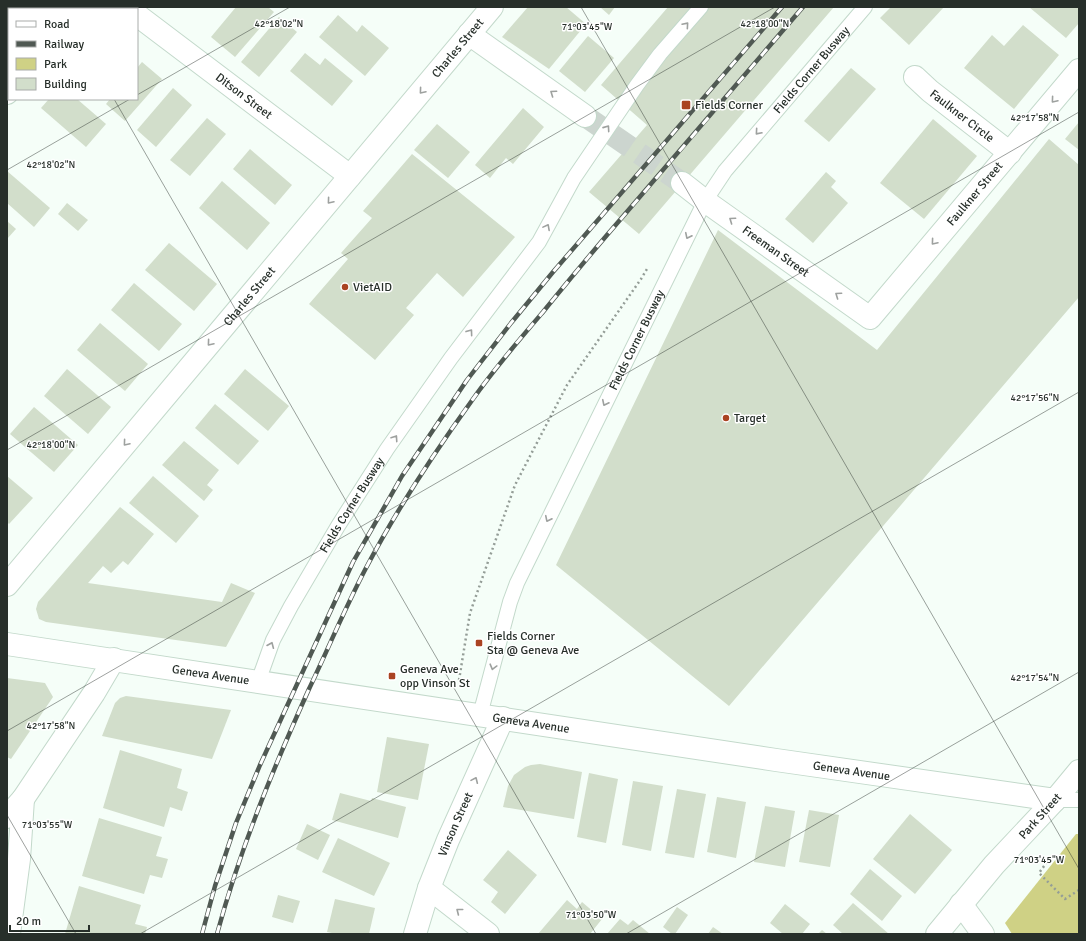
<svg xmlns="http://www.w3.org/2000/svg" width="1086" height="941" font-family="Signika,sans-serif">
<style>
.green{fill:#cfd185}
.building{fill:#d2decb}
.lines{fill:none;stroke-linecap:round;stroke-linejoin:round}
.minor-tunnel{stroke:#ccd5cf;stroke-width:22;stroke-dasharray:22 11;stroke-linecap:butt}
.service-casing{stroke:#c3d9cb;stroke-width:16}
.minor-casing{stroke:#c3d9cb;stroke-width:24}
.tertiary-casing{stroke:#c3d9cb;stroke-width:24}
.secondary-casing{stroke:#c3d9cb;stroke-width:24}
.path{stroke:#949d97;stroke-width:2.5;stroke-dasharray:2 3;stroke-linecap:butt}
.service{stroke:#fff;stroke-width:14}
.minor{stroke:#fff;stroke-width:22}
.tertiary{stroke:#fff;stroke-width:22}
.secondary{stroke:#fff;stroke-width:22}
.rail-casing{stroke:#505953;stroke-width:4.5}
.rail{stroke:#fff;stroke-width:3;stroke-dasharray:9;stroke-linecap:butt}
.oneway{stroke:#9ea19f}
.ticks{fill:none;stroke:#272f2a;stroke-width:1;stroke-opacity:0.45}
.poi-dot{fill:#aa4322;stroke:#fff;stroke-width:1.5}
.labels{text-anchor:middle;stroke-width:3;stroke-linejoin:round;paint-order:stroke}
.street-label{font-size:12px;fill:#272f2a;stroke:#fff}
.poi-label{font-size:12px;fill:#272f2a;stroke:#fff;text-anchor:start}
.ticks-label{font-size:10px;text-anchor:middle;fill:#272f2a;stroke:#fff;stroke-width:3;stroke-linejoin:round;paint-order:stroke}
</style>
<rect width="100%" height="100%" fill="#f5fef8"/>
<path class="green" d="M1076,834H1079V934H1012L1005,923Z"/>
<g class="building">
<path d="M7,7H34L32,9H9V16L7,14Z"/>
<path d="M236,7H268L274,12L235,57L211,37Z"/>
<path d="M528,7H566L586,24L549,69L502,37Z"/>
<path d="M600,7H615L609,15Z"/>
<path d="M668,7H834L639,234L589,192L647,125L601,85Z"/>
<path d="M891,7H944L909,45L880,18Z"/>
<path d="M1029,7H1078L1079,8V23L1066,38Z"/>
<path d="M338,15L357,32L362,25L389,48L365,76L319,37Z"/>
<path d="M279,17L297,32L259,77L241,62Z"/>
<path d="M1023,25L1059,55L1014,109L964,68L992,35L1004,46Z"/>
<path d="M588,36L614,58L585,92L559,71Z"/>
<path d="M305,53L320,65L325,58L353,81L332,106L290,71Z"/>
<path d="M142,62L162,79L125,121L106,104L110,99H137V68Z"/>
<path d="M851,68L876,89L829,142L804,121Z"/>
<path d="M173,88L192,105L156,147L137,130Z"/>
<path d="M49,99H77L106,124L86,147L41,108Z"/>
<path d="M523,108L544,127L513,164L506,158L490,178L475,165Z"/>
<path d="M207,118L226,134L190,176L170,160Z"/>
<path d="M933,119L977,156L924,219L880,183Z"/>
<path d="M1079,122V150L1065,139Z"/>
<path d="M437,124L470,152L448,178L414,150Z"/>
<path d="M1049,139L1079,165V297L729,706L556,565L718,230L877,350Z"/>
<path d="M250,149L292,185L275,205L233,169Z"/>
<path d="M412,154L515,237L463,297L437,273L406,308L414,315L375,360L309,304L348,259L341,253L372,218L363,211Z"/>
<path d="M7,171L50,208L34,227L7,203Z"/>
<path d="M826,172L836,181L831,187L848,203L813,243L785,219Z"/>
<path d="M222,181L270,223L247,250L199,208Z"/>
<path d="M67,203L88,220L78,231L58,214Z"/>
<path d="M7,221L16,229L7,239Z"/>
<path d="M169,243L217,284L194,311L145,270Z"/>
<path d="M134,283L182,324L159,351L111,310Z"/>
<path d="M100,323L148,364L125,391L77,350Z"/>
<path d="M67,369L111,407L88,434L44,396Z"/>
<path d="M245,369L289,406L268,431L224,394Z"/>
<path d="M215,404L259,441L238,465L195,428Z"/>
<path d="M34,407L78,445L54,472L10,434Z"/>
<path d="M184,441L219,470L207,485L213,490L204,501L162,465Z"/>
<path d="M7,476L33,498L9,524L7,522Z"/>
<path d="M153,476L199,516L176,543L129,503Z"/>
<path d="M120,507L154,534L128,565L123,561L111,573L103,566L88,583L222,602L231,583L255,593L226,647L46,622L39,619L36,609L38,602Z"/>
<path d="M7,678L45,683L53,697L11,759L7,757Z"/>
<path d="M126,696L231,710L212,759L102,736L115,703L120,698Z"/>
<path d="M387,737L429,744L418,800L377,792Z"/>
<path d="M120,750L182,769L177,788L188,792L182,811L170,807L164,827L103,808Z"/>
<path d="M540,764L582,772L574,819L503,807L508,786L514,775L525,767L531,765Z"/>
<path d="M589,773L618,779L606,843L577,837Z"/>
<path d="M633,781L663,786L651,851L622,845Z"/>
<path d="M677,789L706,794L694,858L665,853Z"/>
<path d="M340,793L371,801L372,798L406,807L398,838L332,820Z"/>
<path d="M717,797L746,802L736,858L707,852Z"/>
<path d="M765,806L795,811L785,867L754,862Z"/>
<path d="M809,810L839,815L830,867L799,862Z"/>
<path d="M910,814L952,850L915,894L873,859Z"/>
<path d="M99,818L162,837L156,856L168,859L162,878L150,875L144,894L82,876Z"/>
<path d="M307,824L330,835L318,860L296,849Z"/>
<path d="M338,838L390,863L374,896L322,872Z"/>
<path d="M508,850L537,875L505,914L491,902L498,892L483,880Z"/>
<path d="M870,869L902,896L882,921L850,894Z"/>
<path d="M79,886L141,905L135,924L147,927L145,934H65Z"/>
<path d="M278,895L300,901L293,923L272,917Z"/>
<path d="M335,899L375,908L369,934H337L327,932Z"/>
<path d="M567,900L577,909L582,902L602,919L590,934H538Z"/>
<path d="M853,903L889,934H843L833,925Z"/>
<path d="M785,904L810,924L802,934H783L770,923Z"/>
<path d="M677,907L688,915L675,934H672L663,927Z"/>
<path d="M620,919L628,925L633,920L650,934H607Z"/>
<path d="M713,927L723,934H708Z"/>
<path d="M822,930L827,934H818Z"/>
</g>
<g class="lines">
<path class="minor-tunnel" d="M585,116L682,183"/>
<g class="service-casing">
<g id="service">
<path id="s1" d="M258,682L273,640L291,606L338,526L387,449L451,358L539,242L574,178L637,85L660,54L701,7"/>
<path id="s2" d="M480,715L510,602L517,583L705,201L725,171L865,7"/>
<path d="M1055,800H1079"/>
</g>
</g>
<g class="minor-casing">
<g id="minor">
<path d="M81,9L83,7"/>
<path id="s3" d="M137,15L350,176"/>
<path d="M469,34L585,116"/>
<path id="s4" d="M915,77L930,91L1010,153"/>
<path d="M7,93L9,90"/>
<path id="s5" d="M682,183L705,201L870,318L1079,70"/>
<path id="s6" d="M7,585L492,7"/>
<path d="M7,817L23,799L94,693L114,659"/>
<path d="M429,888L488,934"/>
<path d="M961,904L983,934"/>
<path d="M9,934L19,859L23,799"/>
<path id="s7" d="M415,934L429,888L448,840L503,718"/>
</g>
</g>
<g class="tertiary-casing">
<path id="tertiary" d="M937,934L994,865L1055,800"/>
</g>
<g class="secondary-casing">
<g id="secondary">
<path id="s8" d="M7,644L776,760L1055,800L1079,771"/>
</g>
</g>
<g class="path">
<path d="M459,680L470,613L515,485L567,385L641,279L647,269"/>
<path d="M1047,862L1039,873L1065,899L1079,890"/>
</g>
<use href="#service" class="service"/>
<use href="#minor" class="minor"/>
<use href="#tertiary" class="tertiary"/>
<use href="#secondary" class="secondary"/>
<g class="rail-casing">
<g id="rail">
<path d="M202,934L215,886L236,823L260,765L353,562L402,476L467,380L511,323L553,272L782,7"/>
<path d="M217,934C240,849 273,769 309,689C328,649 345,608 366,568C397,509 434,453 473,399C494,369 519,340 543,312C564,286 585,261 607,235C673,159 738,83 803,7"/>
</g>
</g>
<use href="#rail" class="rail"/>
</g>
<defs><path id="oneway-chevron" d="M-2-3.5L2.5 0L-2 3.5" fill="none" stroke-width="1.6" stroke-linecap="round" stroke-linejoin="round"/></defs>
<g class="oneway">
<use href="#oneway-chevron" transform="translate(686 25) rotate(-49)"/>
<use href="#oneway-chevron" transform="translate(422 91) rotate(130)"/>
<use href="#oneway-chevron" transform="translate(553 93) rotate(-145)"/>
<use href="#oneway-chevron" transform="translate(1054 100) rotate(130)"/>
<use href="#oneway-chevron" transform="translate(607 128) rotate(-55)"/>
<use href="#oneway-chevron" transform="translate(758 132) rotate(131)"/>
<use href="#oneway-chevron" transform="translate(330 201) rotate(130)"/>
<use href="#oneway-chevron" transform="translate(732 220) rotate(-145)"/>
<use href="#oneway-chevron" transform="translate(547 227) rotate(-62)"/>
<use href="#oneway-chevron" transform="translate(688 236) rotate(116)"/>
<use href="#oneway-chevron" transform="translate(934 242) rotate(130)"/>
<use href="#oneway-chevron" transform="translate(838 295) rotate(-145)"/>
<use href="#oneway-chevron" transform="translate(470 332) rotate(-54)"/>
<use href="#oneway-chevron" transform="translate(210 343) rotate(130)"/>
<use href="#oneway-chevron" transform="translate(605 403) rotate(116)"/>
<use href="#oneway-chevron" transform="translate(395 438) rotate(-56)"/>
<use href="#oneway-chevron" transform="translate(126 443) rotate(130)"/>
<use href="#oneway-chevron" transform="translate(548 519) rotate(116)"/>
<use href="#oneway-chevron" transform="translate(271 645) rotate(-67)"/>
<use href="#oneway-chevron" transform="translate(493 667) rotate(105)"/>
<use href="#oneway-chevron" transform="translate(475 780) rotate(-66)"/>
<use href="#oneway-chevron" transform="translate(459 911) rotate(-142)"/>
</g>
<path class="ticks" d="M61,7L62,9M581,7L1079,869M137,95L290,7M114,99L596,934M7,170L130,99M7,450L775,7M7,731L1079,112M7,815L76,934M140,934L1079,392M626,934L1079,672"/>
<g class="poi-dot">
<rect x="681" y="100" width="10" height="10" rx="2"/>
<circle cx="345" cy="287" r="4"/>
<circle cx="726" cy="418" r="4"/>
<rect x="475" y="639" width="8" height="8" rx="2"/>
<rect x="388" y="672" width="8" height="8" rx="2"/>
</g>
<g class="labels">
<g class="street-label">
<text dy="4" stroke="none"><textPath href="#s6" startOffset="701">Charles Street</textPath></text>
<text dy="4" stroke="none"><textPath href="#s2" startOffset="732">Fields Corner Busway</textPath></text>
<text dy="4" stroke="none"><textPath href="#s3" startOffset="134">Ditson Street</textPath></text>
<text dy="4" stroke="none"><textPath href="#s4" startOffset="61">Faulkner Circle</textPath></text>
<text dy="4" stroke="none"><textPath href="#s5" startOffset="394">Faulkner Street</textPath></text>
<text dy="4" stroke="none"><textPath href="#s5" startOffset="116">Freeman Street</textPath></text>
<text dy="4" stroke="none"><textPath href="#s6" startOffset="377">Charles Street</textPath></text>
<text dy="4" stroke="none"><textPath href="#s2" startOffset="408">Fields Corner Busway</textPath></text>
<text dy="4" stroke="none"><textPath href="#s1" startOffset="201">Fields Corner Busway</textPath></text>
<text dy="4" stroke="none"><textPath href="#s8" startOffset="206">Geneva Avenue</textPath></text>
<text dy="4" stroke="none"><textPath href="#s8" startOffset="530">Geneva Avenue</textPath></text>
<text dy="4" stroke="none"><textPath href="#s8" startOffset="854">Geneva Avenue</textPath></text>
<text transform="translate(1040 816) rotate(-48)" y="4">Park Street</text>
<text dy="4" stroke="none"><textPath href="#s7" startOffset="117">Vinson Street</textPath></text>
</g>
<g class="poi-label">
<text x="695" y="109">Fields Corner</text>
<text x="353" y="291">VietAID</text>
<text x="734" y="422">Target</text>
<text x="487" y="640">Fields Corner<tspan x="487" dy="14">Sta @ Geneva Ave</tspan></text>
<text x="400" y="673">Geneva Ave<tspan x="400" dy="14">opp Vinson St</tspan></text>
</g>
</g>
<g class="ticks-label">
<text x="765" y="27">42°18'00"N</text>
<text x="279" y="27">42°18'02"N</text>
<text x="587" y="30">71°03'45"W</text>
<text x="1035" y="121">42°17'58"N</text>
<text x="51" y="168">42°18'02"N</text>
<text x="1035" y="401">42°17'56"N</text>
<text x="51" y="448">42°18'00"N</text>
<text x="1035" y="681">42°17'54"N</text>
<text x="51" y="729">42°17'58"N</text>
<text x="47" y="828">71°03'55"W</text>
<text x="1039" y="863">71°03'45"W</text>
<text x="591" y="918">71°03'50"W</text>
</g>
<rect width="1086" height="941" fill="none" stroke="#272f2a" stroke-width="16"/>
<rect x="8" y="8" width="130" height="92" fill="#ffffff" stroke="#a9acaa"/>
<rect x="16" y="21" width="20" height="6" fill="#ffffff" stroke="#a9acaa"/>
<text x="44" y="28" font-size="12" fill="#272f2a">Road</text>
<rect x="16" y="41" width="20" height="6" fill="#505953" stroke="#a9acaa"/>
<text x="44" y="48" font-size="12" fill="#272f2a">Railway</text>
<rect x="16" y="58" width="20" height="12" fill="#cfd185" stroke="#a9acaa"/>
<text x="44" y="68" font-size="12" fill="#272f2a">Park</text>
<rect x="16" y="78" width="20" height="12" fill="#d2decb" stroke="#a9acaa"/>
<text x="44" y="88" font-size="12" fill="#272f2a">Building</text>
<path d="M10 925v6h79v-6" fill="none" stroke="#272f2a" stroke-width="2"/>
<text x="16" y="925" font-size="12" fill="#272f2a" stroke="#ffffff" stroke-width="3" paint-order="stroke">20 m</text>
</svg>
